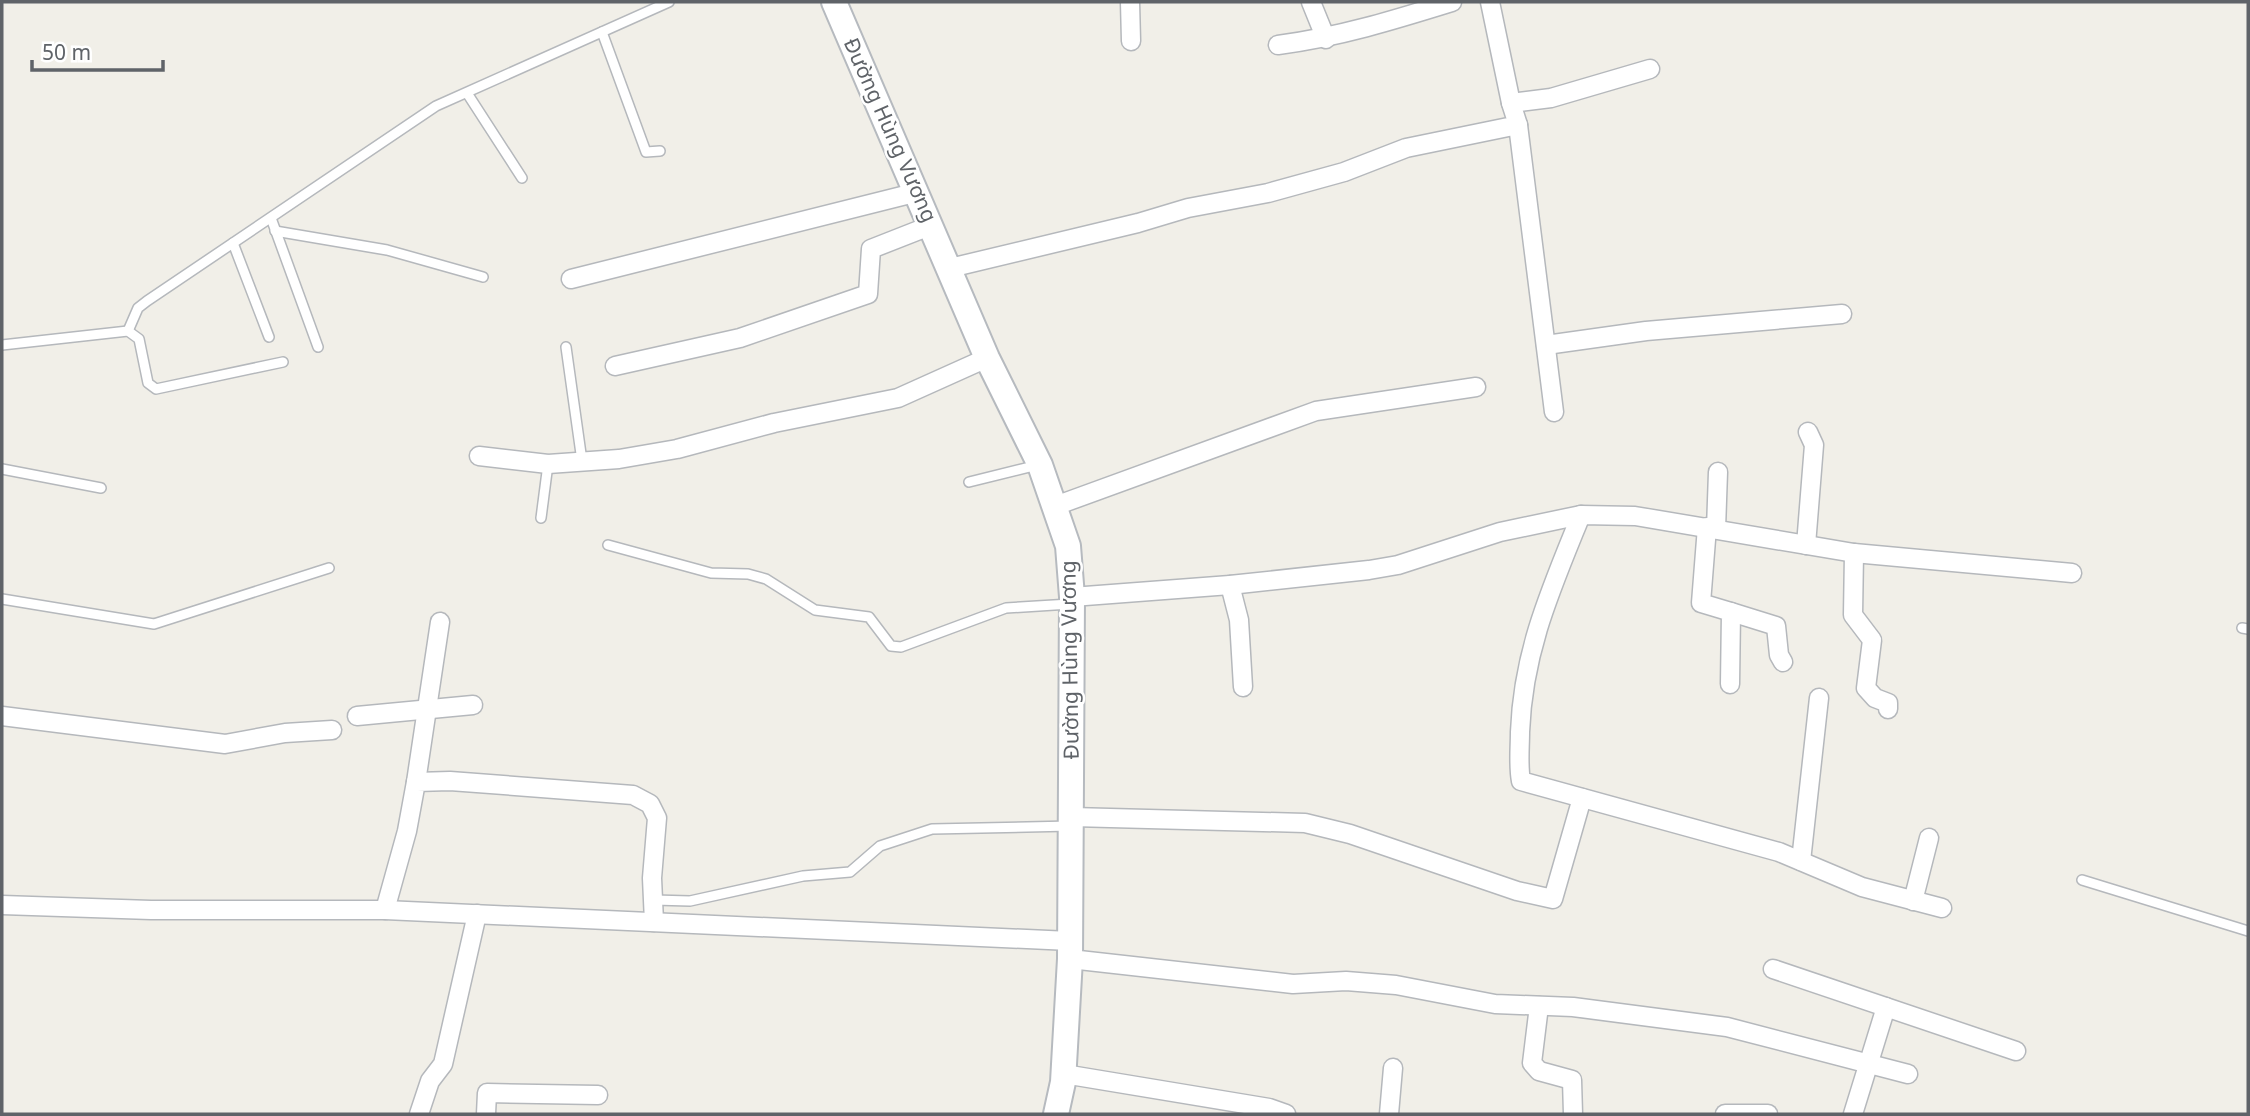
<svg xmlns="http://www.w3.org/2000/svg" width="2250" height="1116" font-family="'Noto Sans',sans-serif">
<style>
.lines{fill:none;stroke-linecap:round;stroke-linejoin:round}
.lane-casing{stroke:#b5b8bc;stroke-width:12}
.street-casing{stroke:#b5b8bc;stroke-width:21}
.secondary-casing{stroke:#b6babf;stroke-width:28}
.lane{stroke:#fff;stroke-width:9}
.street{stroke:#fff;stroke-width:18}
.secondary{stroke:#fff;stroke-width:24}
.labels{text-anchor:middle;stroke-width:5;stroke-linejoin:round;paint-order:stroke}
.street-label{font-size:21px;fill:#5f6368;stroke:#fff}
</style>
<rect width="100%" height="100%" fill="#f1efe8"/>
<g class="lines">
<g class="lane-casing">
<g id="lane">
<path d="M602,32L646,152L660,151"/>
<path d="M467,93L522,178"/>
<path d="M271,218L318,347"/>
<path d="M275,231L387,250L483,277"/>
<path d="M233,243L269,337"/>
<path d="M128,331L138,308L147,301L436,106L669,2"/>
<path d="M2,345L128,331L139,339L148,383L156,389L283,362"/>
<path d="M566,347L582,461"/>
<path d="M2,469L101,488"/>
<path d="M969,482L1038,465"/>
<path d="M541,518L548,464"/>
<path d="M608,545L711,573L748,574L766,579L815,610L869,617L891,646L901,647L1006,608L1070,604"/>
<path d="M2,599L154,624L329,568"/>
<path d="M2242,628L2248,629"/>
<path d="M2082,880L2248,931"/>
<path d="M654,900L690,901L803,876L850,872L880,846L932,829L1071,826"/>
</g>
</g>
<g class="street-casing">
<g id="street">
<path d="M1130,2L1131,41"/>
<path d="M1311,2L1326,39"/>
<path d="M1490,2L1511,103"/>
<path d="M1278,45C1339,37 1394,20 1452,2"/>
<path d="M1518,125L1554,412"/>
<path d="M950,268L1138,223L1188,208L1268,193L1344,172L1406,148L1518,125L1511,103L1551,98L1650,69"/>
<path d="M571,279L918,192"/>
<path d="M1546,345L1646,331L1842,314"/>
<path d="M615,366L740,338L868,294L871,249L932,225"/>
<path d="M479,456L548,464L619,459L677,449L774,423L898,398L987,358"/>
<path d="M1055,506L1316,411L1476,387"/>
<path d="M1581,515C1551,589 1523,651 1520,732C1520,748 1518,765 1521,781L1779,852L1862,887L1942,908"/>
<path d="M1707,527L1701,603L1731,612L1730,684"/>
<path d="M1716,529L1718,472"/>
<path d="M1806,545L1814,445L1808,432"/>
<path d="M1854,553L1853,615L1872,640L1866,688L1875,698L1888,703V709"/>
<path d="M1230,585L1239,620L1243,687"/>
<path d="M1072,597L1230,585L1369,570L1398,565L1500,532L1581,515L1635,516L1854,553L2072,573"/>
<path d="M1731,612L1776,626L1779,655L1783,662"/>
<path d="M2,716L225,744L285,733L332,730"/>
<path d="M357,716L473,705"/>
<path d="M416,782L440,622"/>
<path d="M1072,817L1305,823L1350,834L1517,891L1553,899L1582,798"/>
<path d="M1801,861L1819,698"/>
<path d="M1913,901L1929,838"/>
<path d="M2,905L151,910H385L1070,941"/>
<path d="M385,910L407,831L416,782L450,781L633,795L650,804L657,818L652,878L654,922"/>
<path d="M1070,959L1293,984L1346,981L1396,985L1495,1004L1573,1007L1727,1027L1908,1074"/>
<path d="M1773,969L2016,1051"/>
<path d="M1539,1006L1532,1063L1539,1071L1572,1080L1573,1114"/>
<path d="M1064,1074L1269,1108L1286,1114"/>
<path d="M419,1114L430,1081L443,1064L477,914"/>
<path d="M486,1114L487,1093L598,1095"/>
<path d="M1389,1114L1393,1068"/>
<path d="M1725,1114H1768"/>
<path d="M1853,1114L1886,1007"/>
</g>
</g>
<g class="secondary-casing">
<path id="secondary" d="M834,2L987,358L1040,465L1068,546L1072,597L1070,959L1063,1082L1056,1114"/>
</g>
<use href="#lane" class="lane"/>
<use href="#street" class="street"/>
<use href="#secondary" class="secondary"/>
</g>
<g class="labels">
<g class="street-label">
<text transform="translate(890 130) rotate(66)" y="7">Đường Hùng Vương</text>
<text transform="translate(1070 660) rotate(-91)" y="7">Đường Hùng Vương</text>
</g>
</g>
<rect width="2250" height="1116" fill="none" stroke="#5f6368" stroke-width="7"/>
<path d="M32 60v10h131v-10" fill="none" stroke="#5f6368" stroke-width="3.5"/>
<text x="42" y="60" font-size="21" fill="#5f6368" stroke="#ffffff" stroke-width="5" paint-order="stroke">50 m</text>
</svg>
